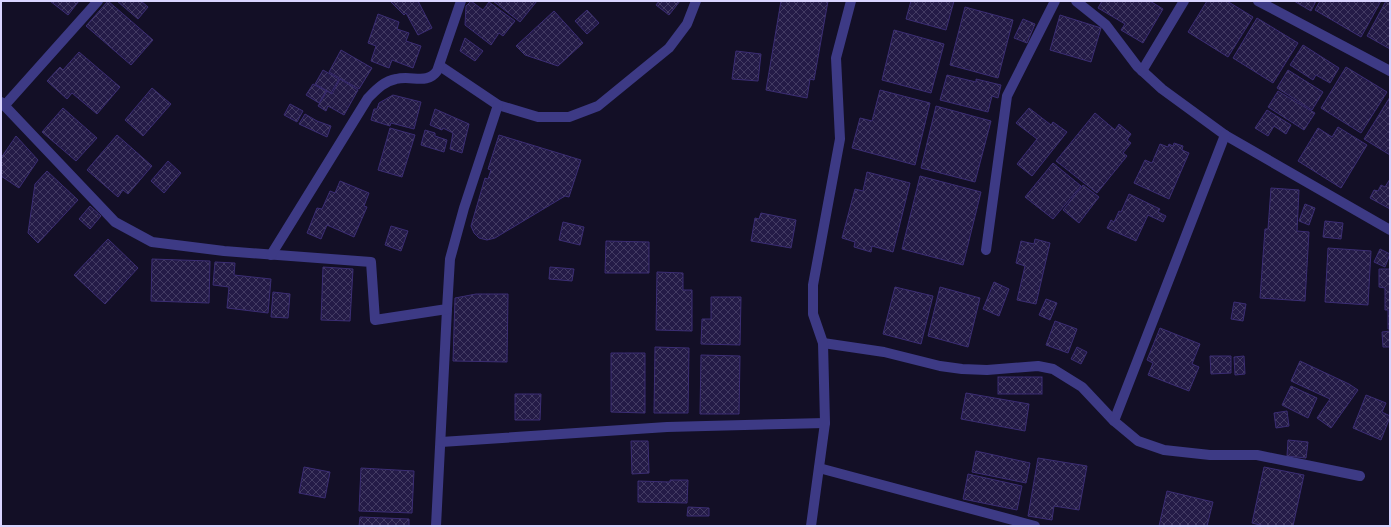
<svg xmlns="http://www.w3.org/2000/svg" width="1391" height="527" font-family="'Varela Round',sans-serif">
<style>
.building{fill:url(#building-cross-hatch);stroke:#3b2d73}
.lines{fill:none;stroke-linecap:round;stroke-linejoin:round}
.lane{stroke:#3d3a85;stroke-width:10}
.street{stroke:#3d3a85;stroke-width:10}
</style>
<defs>
<pattern id="building-cross-hatch" width="8" height="8" patternUnits="userSpaceOnUse"><rect width="8" height="8" fill="#241b47"/><path d="M0 0l8 8M0 8l8-8" fill="none" stroke="#433b63"/></pattern>
</defs>
<rect width="100%" height="100%" fill="#130f26"/>
<g class="building">
<path d="M50,1H79L68,15Z"/>
<path d="M108,1L153,40L131,65L86,26Z"/>
<path d="M117,1H141L148,7L138,19Z"/>
<path d="M390,1H418L432,28L418,35L406,13L404,15Z"/>
<path d="M471,1L483,10L489,2L515,21L503,36L499,33L491,45L465,25L466,6Z"/>
<path d="M493,1H537L520,22Z"/>
<path d="M659,1H680L669,15L656,5Z"/>
<path d="M781,1H828L814,80L810,79L807,98L766,90Z"/>
<path d="M911,1H954L946,30L906,19Z"/>
<path d="M1102,1H1150L1163,9L1143,43L1121,30L1125,24L1098,8Z"/>
<path d="M1207,1H1227L1253,17L1228,57L1188,32Z"/>
<path d="M1294,1H1316L1311,11Z"/>
<path d="M1320,1H1381L1361,37L1315,10Z"/>
<path d="M1386,1H1390V49L1367,36Z"/>
<path d="M965,7L1013,20L998,78L950,65Z"/>
<path d="M587,10L599,23L587,34L575,21Z"/>
<path d="M554,11L583,43L558,66L525,55L516,46Z"/>
<path d="M378,14L399,22L397,29L409,33L406,41L421,46L413,68L392,60L389,68L371,61L376,46L368,43Z"/>
<path d="M1060,15L1101,28L1091,62L1050,50Z"/>
<path d="M1257,18L1298,43L1273,83L1233,58Z"/>
<path d="M1023,19L1035,24L1027,43L1014,38Z"/>
<path d="M894,30L944,44L931,93L882,80Z"/>
<path d="M465,38L483,51L475,61L460,51Z"/>
<path d="M1303,45L1339,68L1330,83L1316,75L1313,80L1290,65Z"/>
<path d="M341,50L372,68L359,89L329,72Z"/>
<path d="M736,51L761,54L758,81L732,79Z"/>
<path d="M79,52L120,87L97,114L72,93L67,99L47,81L60,67L63,70Z"/>
<path d="M1346,67L1387,92L1361,133L1321,108Z"/>
<path d="M323,70L339,79L331,93L315,84Z"/>
<path d="M1288,70L1323,92L1312,110L1277,88Z"/>
<path d="M947,75L976,82V79L1001,85L998,98L992,96L988,112L940,100Z"/>
<path d="M340,79L358,90L344,115L328,106L326,111L318,106L327,91L332,94Z"/>
<path d="M313,84L326,91L319,103L306,95Z"/>
<path d="M152,88L171,104L143,136L125,120Z"/>
<path d="M880,90L930,103L915,165L852,148L860,118L872,121Z"/>
<path d="M1278,91L1315,113L1304,130L1268,107Z"/>
<path d="M393,95L421,102L414,129L391,123L390,126L371,120L374,109H377L379,103Z"/>
<path d="M1390,97V155L1364,139Z"/>
<path d="M290,104L303,111L297,122L284,115Z"/>
<path d="M936,106L991,121L975,182L921,168Z"/>
<path d="M63,108L97,138L76,161L42,132Z"/>
<path d="M1029,108L1051,125L1053,122L1067,132L1032,176L1017,164L1037,139L1016,123Z"/>
<path d="M435,109L469,124L462,153L450,149L453,133L443,128L442,130L430,125Z"/>
<path d="M1267,110L1291,125L1286,134L1274,126L1268,136L1255,128Z"/>
<path d="M1095,113L1115,130L1119,124L1131,134L1127,140L1131,143L1123,153L1127,156L1097,193L1056,161Z"/>
<path d="M305,114L317,121L331,126L327,137L299,124Z"/>
<path d="M1338,127L1367,145L1341,188L1298,161L1318,128L1332,137Z"/>
<path d="M390,128L415,135L402,177L378,170Z"/>
<path d="M425,130L435,133V136L447,140L444,152L421,145Z"/>
<path d="M117,135L152,166L128,194L123,190L118,197L87,170Z"/>
<path d="M499,135L581,160L569,197L565,196L495,238L487,240L479,238L474,233L471,226L485,178L488,179L491,170L488,169Z"/>
<path d="M16,136L38,160L19,188L1,176V158Z"/>
<path d="M1174,143L1183,146L1182,150L1189,153L1169,199L1134,183L1145,160L1152,163L1160,144L1168,147L1169,144L1173,146Z"/>
<path d="M168,161L181,173L164,193L151,181Z"/>
<path d="M1053,163L1081,186L1053,219L1025,197Z"/>
<path d="M47,171L78,200L38,243L28,233L35,184Z"/>
<path d="M867,172L910,183L893,252L872,246L871,252L854,247L855,242L842,238L855,189L863,191Z"/>
<path d="M920,176L981,192L963,265L902,249Z"/>
<path d="M1390,179V209L1370,198L1374,190L1378,191L1381,185L1385,187Z"/>
<path d="M340,181L369,193L364,206L367,207L354,237L327,225L321,239L307,233L317,208L322,209L330,191L335,193Z"/>
<path d="M1083,185L1099,197L1079,223L1063,210Z"/>
<path d="M1271,188L1299,190L1297,231L1309,232L1305,301L1260,298L1265,229H1268Z"/>
<path d="M1129,194L1160,209L1158,212L1166,216L1163,222L1148,215L1136,241L1107,228L1111,220L1114,222L1119,211L1121,212Z"/>
<path d="M1305,204L1315,208L1309,225L1299,221Z"/>
<path d="M90,206L101,216L90,229L79,219Z"/>
<path d="M761,213L796,220L791,248L751,241L755,218L759,219Z"/>
<path d="M1325,221L1343,223L1341,239L1323,237Z"/>
<path d="M563,222L584,227L580,245L559,240Z"/>
<path d="M391,226L408,231L401,251L385,245Z"/>
<path d="M108,239L138,268L105,304L74,275Z"/>
<path d="M1035,239L1050,243L1036,304L1017,300L1025,266L1016,263L1021,241L1034,244Z"/>
<path d="M606,241L649,242V273H605Z"/>
<path d="M1328,248L1371,251L1368,305L1325,302Z"/>
<path d="M1380,249L1390,254L1385,267L1374,262Z"/>
<path d="M152,259L210,261L209,303L151,301Z"/>
<path d="M215,262L235,263L234,275L271,279L268,313L227,308L229,287L213,285Z"/>
<path d="M323,267L353,269L350,321L321,320Z"/>
<path d="M550,267L574,269L572,281L549,279Z"/>
<path d="M1379,269H1390V329H1388V310H1385V288L1379,287Z"/>
<path d="M657,272L683,273V290H692V331L656,330Z"/>
<path d="M994,282L1009,289L999,316L983,309Z"/>
<path d="M895,287L933,296L921,344L883,334Z"/>
<path d="M940,287L980,298L968,347L928,336Z"/>
<path d="M273,292L290,294L288,318L271,317Z"/>
<path d="M476,294H508L507,362L453,361L455,298Z"/>
<path d="M711,297H741L740,345L701,344L702,319H711Z"/>
<path d="M1046,299L1057,303L1050,320L1039,315Z"/>
<path d="M1234,302L1246,304L1243,321L1231,319Z"/>
<path d="M1055,321L1077,329L1068,353L1046,345Z"/>
<path d="M1160,328L1200,344L1192,364L1199,367L1189,391L1148,375L1153,363L1147,360Z"/>
<path d="M1390,331V347H1383L1382,332Z"/>
<path d="M655,347L689,348L688,413H654Z"/>
<path d="M1077,347L1087,352L1081,364L1071,359Z"/>
<path d="M611,353H645V413L611,412Z"/>
<path d="M701,355L740,356L739,414H700Z"/>
<path d="M1210,356H1231V373L1211,374Z"/>
<path d="M1244,356L1245,374L1235,375L1234,357Z"/>
<path d="M1300,361L1349,384L1358,390L1331,428L1317,418L1330,399L1291,381Z"/>
<rect x="998" y="377" width="44" height="17"/>
<path d="M1291,386L1317,398L1308,418L1282,405Z"/>
<path d="M966,393L1029,404L1025,431L961,419Z"/>
<path d="M515,394H541L540,420H515Z"/>
<path d="M1366,395L1386,403L1382,412L1390,416V417L1381,440L1353,428Z"/>
<path d="M1287,411L1289,426L1276,428L1274,413Z"/>
<path d="M1288,440L1308,442L1306,458L1287,456Z"/>
<path d="M631,441H648L649,473L632,474Z"/>
<path d="M976,451L1030,463L1026,483L972,472Z"/>
<path d="M1038,458L1087,466L1079,510L1054,506L1052,520L1028,516Z"/>
<path d="M304,467L330,472L325,498L299,493Z"/>
<path d="M1264,467L1304,475L1293,526H1264L1252,523Z"/>
<path d="M361,468L414,471L412,513L359,511Z"/>
<path d="M968,474L1022,486L1017,510L963,499Z"/>
<path d="M670,480H688L687,503L638,502V481L670,482Z"/>
<path d="M1167,491L1213,502L1207,526H1159Z"/>
<path d="M688,507L709,508V516H687Z"/>
<path d="M360,517L409,519V526H359Z"/>
</g>
<g class="lines">
<g class="lane">
<path d="M986,250L1007,96L1055,1"/>
<path d="M823,343L884,352L940,366L962,369L987,370L1038,366L1053,369L1082,387L1114,421L1138,441L1164,450L1210,455H1257L1360,476"/>
<path d="M819,468L1035,526"/>
<path d="M436,526L447,309"/>
</g>
<g class="street">
<path d="M1076,1L1106,25L1137,66L1162,89L1225,135L1390,230"/>
<path d="M1258,1L1390,71"/>
<path d="M440,66L498,105L538,117H569L598,106L669,48L687,24L696,1"/>
<path d="M1142,71L1184,1"/>
<path d="M1,102L115,222L152,242L224,251L371,262L375,320L447,309L450,259L464,208L498,105"/>
<path d="M5,105L98,1"/>
<path d="M271,255L368,98C376,90 384,81 396,79C412,75 427,85 437,71L461,1"/>
<path d="M1114,421L1225,135"/>
<path d="M441,442L667,427L825,423"/>
<path d="M811,526L825,423L823,343L813,314V285L840,139L836,58L851,1"/>
</g>
</g>
<rect width="1391" height="527" fill="none" stroke="#d9d4ff" stroke-width="4"/>
</svg>
